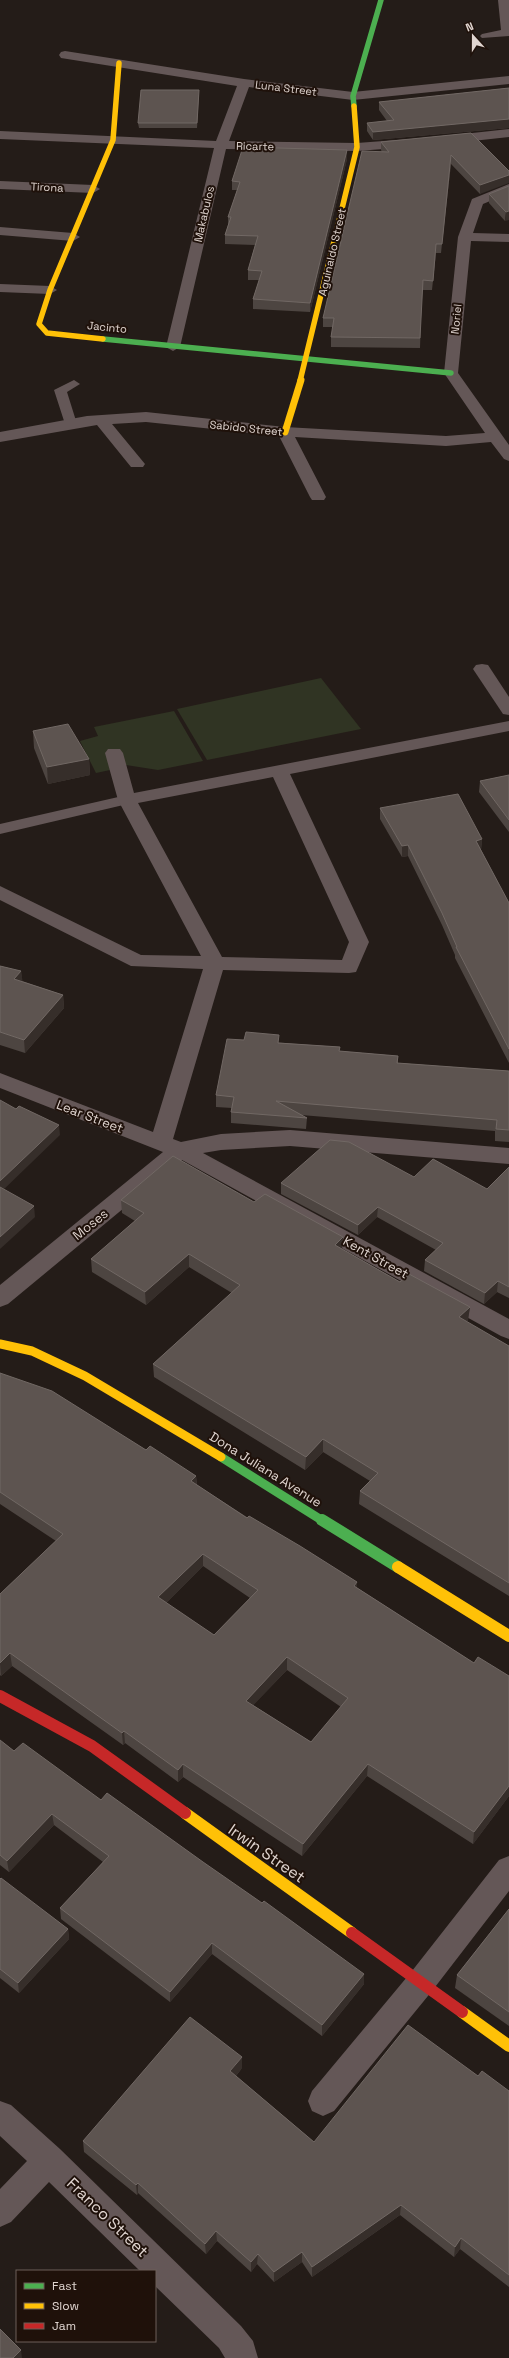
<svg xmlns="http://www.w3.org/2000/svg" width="509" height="2358" font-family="'Space Grotesk',sans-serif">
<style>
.green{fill:#303423}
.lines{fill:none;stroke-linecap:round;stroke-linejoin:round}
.lane{fill:#645757;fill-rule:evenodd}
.street{fill:#645757;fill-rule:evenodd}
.fast-far2{stroke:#4caf50;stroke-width:5.5}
.fast-far1{stroke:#4caf50;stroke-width:9}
.fast{stroke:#4caf50;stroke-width:12}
.slow-far3{stroke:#ffc107;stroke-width:5.5}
.slow-far2{stroke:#ffc107;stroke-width:7}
.slow-far1{stroke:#ffc107;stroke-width:9}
.slow{stroke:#ffc107;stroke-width:12}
.jam{stroke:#c62828;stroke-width:12}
.wall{fill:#4d4541;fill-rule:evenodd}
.shaded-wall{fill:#362e2a}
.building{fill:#5d5450;stroke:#716864;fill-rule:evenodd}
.labels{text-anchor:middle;stroke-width:4;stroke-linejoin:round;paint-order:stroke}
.far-street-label{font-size:11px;fill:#e0d5d0;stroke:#1f110a}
.street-label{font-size:13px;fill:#e0d5d0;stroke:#1f110a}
.near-street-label{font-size:16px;fill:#e0d5d0;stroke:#1f110a}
</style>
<rect width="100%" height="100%" fill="#241c18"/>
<g class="green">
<path d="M321,678L361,729L207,760L177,709Z"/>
<path d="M174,711L203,761L158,770L126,765L116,749L106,751L110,770L96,773L80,741L98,736L94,727Z"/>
</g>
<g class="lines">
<g class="lane">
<path d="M74,380L80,384L67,392L77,424L71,428L65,424L54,390Z"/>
<path d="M127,795L132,797L135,800L132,803L0,834V824Z"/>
</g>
<g class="street">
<path d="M498,0H509V36L482,38L480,36L482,34L501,30Z"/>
<path d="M65,51L244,79L353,92L509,76V84L353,100L249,87L229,141L357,143L410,139L416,143L410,147L357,151L226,149L180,347L173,351L166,347L214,148L0,139V131L216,141L237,86L61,58L59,55L61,52Z"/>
<path d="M509,129V137L445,144L439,140L445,136Z"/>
<path d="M0,181L93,185L100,189L93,193L0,189Z"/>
<path d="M509,184V193L483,204L473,233L509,234V242L471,241L458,373L509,445V461L504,459L491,442L446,446L295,437L326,497L324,500H312L310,497L279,436L146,422L112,424L145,464L143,467H131L97,425L0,442V432L87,416L146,412L285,427L446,436L485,433L444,373L458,237L472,199Z"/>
<path d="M0,227L73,233L80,237L73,241L0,235Z"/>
<path d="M0,284L50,286L57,290L50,294L0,292Z"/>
<path d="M482,664L488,665L509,697V715L503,714L473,669L476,665Z"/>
<path d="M509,721V731L290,774L369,942L356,972L349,973L223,970L173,1139L181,1142L221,1134L290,1130L509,1148V1164L290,1146L221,1150L203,1153L509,1319V1339L501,1336L182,1160L8,1304L0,1307V1285L163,1152L0,1088V1073L153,1132L203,969L131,966L0,900V886L141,955L201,956L118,800L105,753L108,749H120L123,753L134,793ZM273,777L349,942L342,960L222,957L138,803Z"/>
<path d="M509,1856V1891L432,1991L334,2111L323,2116L312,2111L308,2101L312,2091L412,1971L499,1860Z"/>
<path d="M0,2101L11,2105L60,2149L241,2326L253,2341L258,2358H225L219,2348L155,2286V2271H140L49,2182L11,2222L0,2227V2189L27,2161L0,2136Z"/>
</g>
<g class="fast-far2">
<path d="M354,106L353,96L381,0"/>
<path d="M103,339L451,373"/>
</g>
<path class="fast-far1" d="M221,1457L323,1521"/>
<path class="fast" d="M322,1520L398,1567"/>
<g class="slow-far3">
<path d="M103,339L47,333L39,324L50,290L113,140L119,63"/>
<path d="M300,381L357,147L354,106"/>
</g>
<path class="slow-far2" d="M285,432L301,380"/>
<path class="slow-far1" d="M0,1344L32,1351L85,1376L221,1457"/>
<g class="slow">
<path d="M398,1567L509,1636"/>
<path d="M185,1813L352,1933"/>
<path d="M462,2012L509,2046"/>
</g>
<g class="jam">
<path d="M0,1696L92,1746L185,1813"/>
<path d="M352,1933L462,2012"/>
</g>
</g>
<g class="wall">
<path d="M509,88V128L373,140L367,131V123L387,121L379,110V102Z"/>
<path d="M199,95L197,128H139L138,123Z"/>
<path d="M471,133L509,171L480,194L451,164L441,253H436L432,290H422L420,348L331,347V337L333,327H323V318L382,152L381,150V142Z"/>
<path d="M347,159L310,312L253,309V299L259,280H248V270L255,245L225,244V235L228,225V217L237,190H232V181Z"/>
<path d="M509,186L505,221L489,203V194Z"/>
<path d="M33,731L89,759L90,775L48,784L34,748Z"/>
<path d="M509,775V832L479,792L480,781Z"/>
<path d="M380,808L482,839L481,850L509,903V1063L455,958V955L442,925L408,856L402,857L380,819Z"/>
<path d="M0,966L21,971L22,981L63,995L64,1008L25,1053L0,1045Z"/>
<path d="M244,1040L340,1047L339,1051L398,1056V1063L509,1071V1142L495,1141V1131L301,1115L307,1118L306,1129L231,1123V1112L232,1108L216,1107V1095Z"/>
<path d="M509,1167V1298L497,1292L484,1304L424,1271L425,1260L436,1250L377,1217L358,1235L281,1194V1183L414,1177L487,1189Z"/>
<path d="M121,1200L254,1202L343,1237L342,1249L400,1282L470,1307L468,1320L466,1322L509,1346V1596L359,1504L360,1491L370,1481L323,1452L305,1470L154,1377L153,1364L232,1293L189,1267L146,1305L92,1272L91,1259L135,1221L122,1213Z"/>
<path d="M0,1373L196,1476L197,1485L474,1663L509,1676V1796L473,1844L367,1776L302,1856L183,1777L178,1782L125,1743L123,1745L12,1666L1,1676L0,1675V1594L56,1541L0,1504ZM203,1566L250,1598L214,1635L166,1603ZM287,1670L341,1707L311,1742L253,1705Z"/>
<path d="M0,1740L14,1751L101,1800L364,1984L322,2036L212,1954L170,2002L61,1919L60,1908L103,1862L54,1825L9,1872L0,1865Z"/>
<path d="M0,1879L68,1929L69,1939L19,1993L0,1978Z"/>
<path d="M509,1909V2026L455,1988L457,1975Z"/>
<path d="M242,2068L236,2076L314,2142L478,2076L509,2091V2287L460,2249L454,2257L400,2215L312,2277L302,2262L274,2282L257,2264L251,2272L217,2241L206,2254L138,2193L137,2195L84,2152L83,2141Z"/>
</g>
<g class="shaded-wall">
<path d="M509,119V128L373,140V132Z"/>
<path d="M347,150V159L310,312V303Z"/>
<path d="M451,155V164L441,253L442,244Z"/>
<path d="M509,175V183L480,194V185Z"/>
<path d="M509,211V220L505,221L506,212Z"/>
<path d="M436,244V253L432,290L433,281Z"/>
<path d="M89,759L90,775L48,784L47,767Z"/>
<path d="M482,839L481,850L476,841Z"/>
<path d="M408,845V856L402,857V846Z"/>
<path d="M21,971L23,984L14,979Z"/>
<path d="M63,995L64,1008L25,1053L24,1040Z"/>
<path d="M59,1125L60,1135L0,1193V1181Z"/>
<path d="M34,1206L35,1217L0,1249V1237Z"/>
<path d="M378,1207L377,1217L358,1235V1225Z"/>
<path d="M343,1237L342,1250L335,1245Z"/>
<path d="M189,1254V1267L146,1305L145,1292Z"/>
<path d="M498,1281L497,1292L484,1304L485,1293Z"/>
<path d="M470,1307L468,1320L458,1330L459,1317Z"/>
<path d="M323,1439V1452L305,1470L306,1457Z"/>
<path d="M196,1476L197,1489L191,1481Z"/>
<path d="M203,1554V1566L159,1610L158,1597Z"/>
<path d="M357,1582V1595L354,1586Z"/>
<path d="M10,1653L12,1666L1,1676L0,1663Z"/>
<path d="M287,1657V1670L246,1713V1701Z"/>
<path d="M124,1731L125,1743L123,1745L122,1733Z"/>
<path d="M183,1764V1777L178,1782V1770Z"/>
<path d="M368,1764L367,1776L302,1856L303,1844Z"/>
<path d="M509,1786V1796L473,1844L474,1832Z"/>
<path d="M52,1814L54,1825L9,1872L7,1861Z"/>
<path d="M68,1929L69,1939L19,1993L18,1983Z"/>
<path d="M212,1943V1954L170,2002V1992Z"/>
<path d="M364,1974V1984L322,2036V2025Z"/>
<path d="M242,2057V2068L231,2082L230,2071Z"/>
<path d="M138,2183V2193L137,2195L136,2185Z"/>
<path d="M401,2205L400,2215L312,2277V2267Z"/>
<path d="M216,2231L217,2241L206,2254L205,2244Z"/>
<path d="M461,2238L460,2249L454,2257L455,2247Z"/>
<path d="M302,2252V2262L274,2282V2272Z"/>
<path d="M258,2254L257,2264L251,2272V2262Z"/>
<path d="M21,2350L22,2358H13Z"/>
</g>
<g class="building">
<path d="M509,88V119L373,132L367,123L394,120L379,102Z"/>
<path d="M141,90H199L197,123H138Z"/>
<path d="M471,133L509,171V175L480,185L451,155L442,244H436L433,281L423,280L420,338L331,337L334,318H323L362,151L389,152L381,142Z"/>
<path d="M243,147L347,150L310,303L253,299L262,271L248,270L258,236L225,235L231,217H228L240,182L232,181Z"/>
<path d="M509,186V211L506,212L489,194Z"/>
<path d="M68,724L89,759L47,767L33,731Z"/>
<path d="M509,775V820L480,781Z"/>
<path d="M458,794L482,839L476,841L509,903V1049L456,947H457L442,913L408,845L402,846L380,808Z"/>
<path d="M0,966L21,971L14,979L63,995L24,1040L0,1032Z"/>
<path d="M246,1032L279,1035L278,1043L340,1047L339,1051L398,1056L397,1063L509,1071V1130L496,1129L497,1120L276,1101L307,1118L231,1112L234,1097L216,1095L227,1039L244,1040Z"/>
<path d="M0,1100L16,1109L19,1106L59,1125L0,1181Z"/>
<path d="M330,1140L349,1142L414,1177L433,1159L487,1189L509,1167V1287L498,1281L485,1293L425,1260L443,1243L378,1207L358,1225L281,1183Z"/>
<path d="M173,1156L254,1202L265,1194L343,1237L335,1245L400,1282L409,1274L470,1307L459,1317L509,1346V1583L360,1491L378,1473L323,1439L306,1457L153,1364L240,1285L189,1254L145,1292L91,1259L144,1213L121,1200Z"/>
<path d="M0,1187L34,1206L0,1237Z"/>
<path d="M0,1373L52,1391L146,1450L150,1446L196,1476L191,1481L247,1518L249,1516L300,1546L357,1582L354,1586L474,1663L478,1657L509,1676V1786L474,1832L368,1764L303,1844L183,1764L178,1770L124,1731L122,1733L10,1653L0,1663V1594L63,1534L0,1492ZM203,1554L258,1590L214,1635L158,1597ZM287,1657L348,1698L311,1742L246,1701Z"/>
<path d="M0,1740L14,1751L23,1743L101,1800L107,1793L203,1862L262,1903L264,1901L364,1974L322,2025L212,1943L170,1992L60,1908L109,1856L52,1814L7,1861L0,1855Z"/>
<path d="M1,1878L68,1929L18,1983L0,1969V1879Z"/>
<path d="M509,1909V2012L457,1975Z"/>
<path d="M190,2017L242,2057L230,2071L314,2142L408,2025L478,2076L482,2071L509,2091V2275L461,2238L455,2247L401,2205L312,2267L302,2252L274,2272L258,2254L251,2262L216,2231L205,2244L138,2183L136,2185L83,2141Z"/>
<path d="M0,2329L21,2350L13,2358H0Z"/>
</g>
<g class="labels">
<g class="far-street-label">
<text transform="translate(286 88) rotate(7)" y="4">Luna Street</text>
<text transform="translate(255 146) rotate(1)" y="4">Ricarte</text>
<text transform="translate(47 187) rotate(3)" y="4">Tirona</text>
<text transform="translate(204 214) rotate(-77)" y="4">Makabulos</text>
<text transform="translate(332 252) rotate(-77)" y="4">Aguinaldo Street</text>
<text transform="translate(456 319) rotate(-84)" y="4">Noriel</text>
<text transform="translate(107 327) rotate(6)" y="4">Jacinto</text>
<text transform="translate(246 428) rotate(6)" y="4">Sabido Street</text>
</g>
<g class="street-label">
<text transform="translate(90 1116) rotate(21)" y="5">Lear Street</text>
<text transform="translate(90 1224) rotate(-39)" y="5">Moses</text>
<text transform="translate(376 1257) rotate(29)" y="5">Kent Street</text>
<text transform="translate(266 1469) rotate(32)" y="5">Dona Juliana Avenue</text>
</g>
<g class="near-street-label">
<text transform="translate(267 1853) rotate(35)" y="6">Irwin Street</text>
<text transform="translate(108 2217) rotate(44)" y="6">Franco Street</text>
</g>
</g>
<rect x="16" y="2270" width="140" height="72" fill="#1f110a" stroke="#6c5f59"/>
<rect x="24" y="2283" width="20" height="6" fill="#4caf50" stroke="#6c5f59"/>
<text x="52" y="2290" font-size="12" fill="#e0d5d0">Fast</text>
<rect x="24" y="2303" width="20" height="6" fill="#ffc107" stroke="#6c5f59"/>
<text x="52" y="2310" font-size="12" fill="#e0d5d0">Slow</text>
<rect x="24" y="2323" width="20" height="6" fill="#c62828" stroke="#6c5f59"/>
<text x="52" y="2330" font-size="12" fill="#e0d5d0">Jam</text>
<g transform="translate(473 36) rotate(339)" stroke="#1f110a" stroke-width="3" paint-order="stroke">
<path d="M0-3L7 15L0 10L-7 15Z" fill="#e0d5d0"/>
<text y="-6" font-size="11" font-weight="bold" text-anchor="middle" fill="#e0d5d0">N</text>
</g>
</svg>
